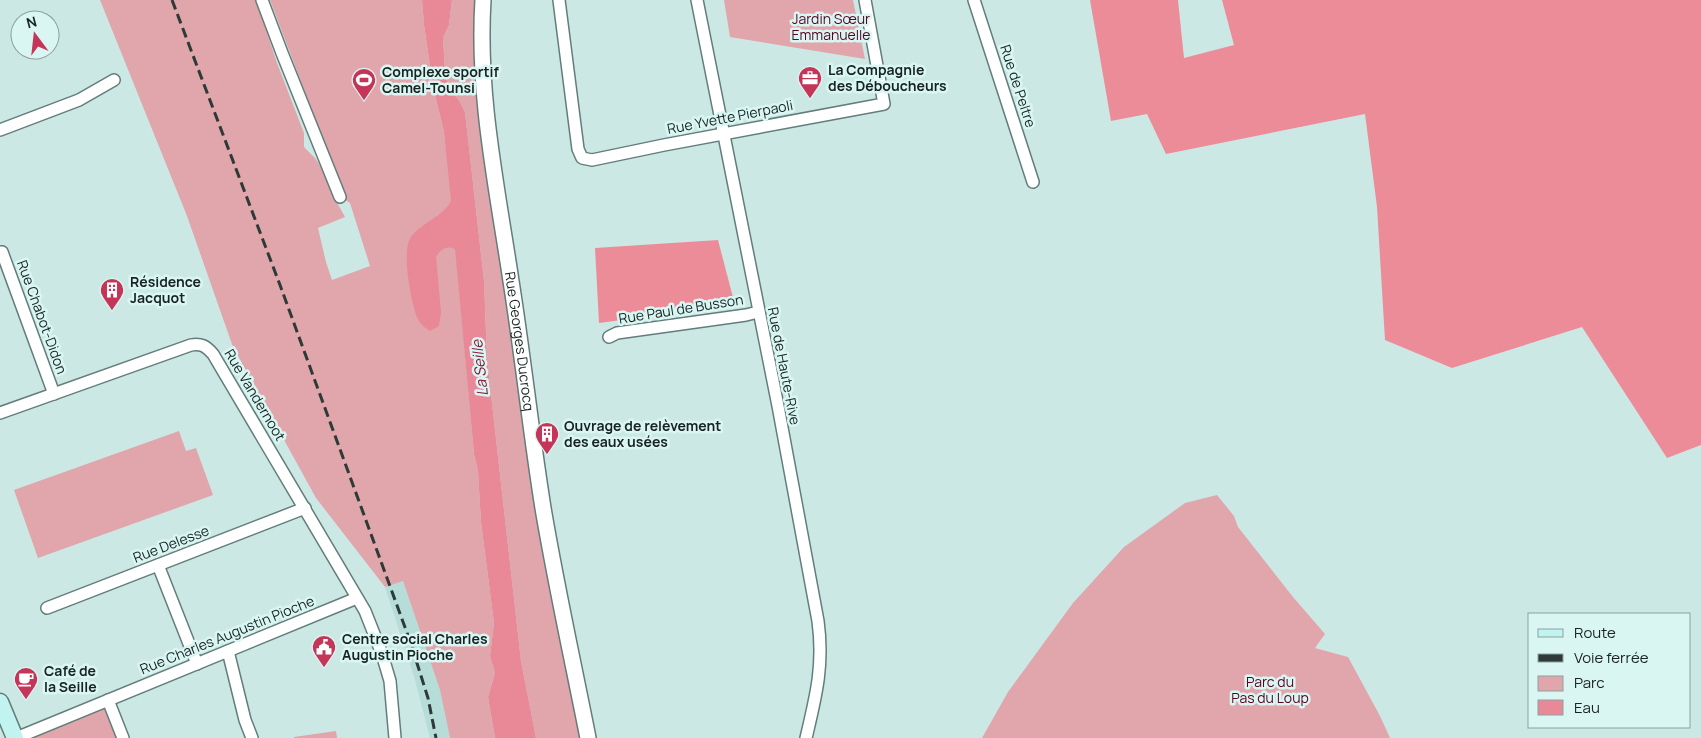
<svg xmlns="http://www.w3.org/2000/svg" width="1701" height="738" font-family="Manrope,sans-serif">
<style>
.built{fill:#b7ddd9}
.green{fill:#e1a5ac}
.forest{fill:#ed8c99}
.water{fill:#e98896}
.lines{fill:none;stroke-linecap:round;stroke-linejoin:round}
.minor-casing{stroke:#637d7a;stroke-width:14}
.tertiary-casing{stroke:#637d7a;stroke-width:18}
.secondary-casing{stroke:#637d7a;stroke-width:19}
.minor{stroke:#fff;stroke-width:11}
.tertiary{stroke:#fff;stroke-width:15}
.secondary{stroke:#c1f3f0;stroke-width:16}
.rail{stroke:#2d3a38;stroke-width:3;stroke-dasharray:10 5;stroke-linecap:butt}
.labels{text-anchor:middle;stroke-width:5;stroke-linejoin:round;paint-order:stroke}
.park-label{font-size:14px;fill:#5b021e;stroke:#d9f6f3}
.poi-label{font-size:14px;font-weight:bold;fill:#182322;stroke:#d9f6f3;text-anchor:start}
.street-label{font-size:14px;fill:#182322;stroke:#d9f6f3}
.water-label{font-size:15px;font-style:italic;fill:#8a1737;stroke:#d9f6f3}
</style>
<rect width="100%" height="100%" fill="#cce8e5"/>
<path class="built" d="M403,581L440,690L450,738H430L415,680L385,587Z"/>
<g class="green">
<path d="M100,0H256L277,63L304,133V147L315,158L340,196L334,197L345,217L318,228L326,262L332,280L370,266L350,203L340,197L344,195L270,0H422L424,25L433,87L444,132L448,165L474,454L478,471L481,522L494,623L490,656L495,673L488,697L495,738H450L440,690L403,581L385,587L316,498L233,347L187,216Z"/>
<path d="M452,0H477L474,55L481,123L490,198L581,738H536L521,661L487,359L484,281L465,112L459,100L448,88L445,69L443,38L449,25Z"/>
<path d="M724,0H853L865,59L730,37Z"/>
<path d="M179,431L186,451L196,448L213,495L38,558L14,490Z"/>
<path d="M1217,495L1234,516L1238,527L1293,597L1325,634L1315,648L1348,657L1380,716L1390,738H982L1008,692L1073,603L1124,547L1185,503Z"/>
<path d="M108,700L123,738H16Z"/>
<path d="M336,731L337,738H294V737Z"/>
</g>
<g class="forest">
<path d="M1090,0H1178L1184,58L1234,45L1222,0H1701V445L1667,458L1582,327L1452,368L1385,340L1377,207L1365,114L1166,154L1147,114L1111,121Z"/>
<path d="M718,240L735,305L599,323L595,248Z"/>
</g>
<path class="water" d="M422,0H452L449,25L443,38L445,69L448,88L459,100L465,112L484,281L487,359L521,661L536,738H495L488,697L495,673L490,656L494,623L481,522L478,471L474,454L455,249C446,245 440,250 436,257L441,312L439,326L430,331C424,327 420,324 417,317C411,302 401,250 411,237C422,222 442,218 451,201L444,132L433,87L424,25Z"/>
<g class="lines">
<g class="minor-casing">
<g id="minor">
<path d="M262,0L282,53L340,197"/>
<path d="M559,0L578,149L582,158L592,160L664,145L884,104L865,0"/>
<path d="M697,0L778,406L818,621C824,665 816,696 806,738"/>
<path d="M974,0L1033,182"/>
<path d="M0,130L79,100L114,80"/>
<path d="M0,252H2L54,394"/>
<path d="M609,337L617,333L746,315L758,312"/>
<path d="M0,413L191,345C201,343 206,346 213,354L365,611L382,654L390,681L395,738"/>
<path d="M158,565L197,664"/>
<path d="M47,608L305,508"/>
<path d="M228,651L245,720L252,738"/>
<path d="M108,700L123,738"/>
<path d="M16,738L357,598"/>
</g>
</g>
<g class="tertiary-casing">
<g id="tertiary">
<path id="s1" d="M483,0C477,95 497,187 511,281C523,357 531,433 543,508C556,585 573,662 588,738"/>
</g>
</g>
<g class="secondary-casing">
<path id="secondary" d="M0,702L15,738"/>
</g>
<use href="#minor" class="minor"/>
<use href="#tertiary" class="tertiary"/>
<use href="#secondary" class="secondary"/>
<path class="rail" d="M172,0L280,285L410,641L428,698L436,738"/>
</g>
<defs>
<g id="office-pin" transform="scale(1.25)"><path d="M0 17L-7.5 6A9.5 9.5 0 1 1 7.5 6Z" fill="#c53558" stroke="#d9f6f3"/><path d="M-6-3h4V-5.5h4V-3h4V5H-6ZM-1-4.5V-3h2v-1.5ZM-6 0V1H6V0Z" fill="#fff"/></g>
<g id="stadium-pin" transform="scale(1.25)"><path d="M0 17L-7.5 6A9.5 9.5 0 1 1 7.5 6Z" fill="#c53558" stroke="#d9f6f3"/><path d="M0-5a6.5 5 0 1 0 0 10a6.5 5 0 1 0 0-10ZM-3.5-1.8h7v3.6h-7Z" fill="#fff"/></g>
<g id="building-pin" transform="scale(1.25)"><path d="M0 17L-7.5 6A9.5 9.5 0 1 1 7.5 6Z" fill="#c53558" stroke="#d9f6f3"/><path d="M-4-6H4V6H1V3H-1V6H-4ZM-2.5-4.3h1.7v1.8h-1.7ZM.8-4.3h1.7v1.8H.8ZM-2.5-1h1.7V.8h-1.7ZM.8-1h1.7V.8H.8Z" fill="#fff"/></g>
<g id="civic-pin" transform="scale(1.25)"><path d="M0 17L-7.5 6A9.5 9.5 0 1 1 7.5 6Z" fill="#c53558" stroke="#d9f6f3"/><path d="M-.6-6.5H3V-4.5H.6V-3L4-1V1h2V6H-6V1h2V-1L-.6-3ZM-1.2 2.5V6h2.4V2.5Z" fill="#fff"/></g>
<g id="cafe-pin" transform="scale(1.25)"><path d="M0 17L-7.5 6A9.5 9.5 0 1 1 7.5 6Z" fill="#c53558" stroke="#d9f6f3"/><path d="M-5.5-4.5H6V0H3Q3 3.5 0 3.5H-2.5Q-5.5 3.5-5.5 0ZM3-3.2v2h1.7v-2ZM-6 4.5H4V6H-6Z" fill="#fff"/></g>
</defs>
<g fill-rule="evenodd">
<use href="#office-pin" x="810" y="78"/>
<use href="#stadium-pin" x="364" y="80"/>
<use href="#building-pin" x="112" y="290"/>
<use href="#building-pin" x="547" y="434"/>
<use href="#civic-pin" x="324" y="647"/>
<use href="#cafe-pin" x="26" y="679"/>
</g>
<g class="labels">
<g class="park-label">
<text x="831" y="24">Jardin Sœur<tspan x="831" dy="16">Emmanuelle</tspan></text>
<text x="1270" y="687">Parc du<tspan x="1270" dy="16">Pas du Loup</tspan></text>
</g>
<g class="poi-label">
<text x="828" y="75">La Compagnie<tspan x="828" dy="16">des Déboucheurs</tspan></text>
<text x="382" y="77">Complexe sportif<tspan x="382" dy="16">Camel-Tounsi</tspan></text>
<text x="130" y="287">Résidence<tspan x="130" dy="16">Jacquot</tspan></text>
<text x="564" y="431">Ouvrage de relèvement<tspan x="564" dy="16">des eaux usées</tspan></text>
<text x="342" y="644">Centre social Charles<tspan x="342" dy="16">Augustin Pioche</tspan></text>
<text x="44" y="676">Café de<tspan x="44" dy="16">la Seille</tspan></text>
</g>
<g class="street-label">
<text transform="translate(1018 86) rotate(72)" y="5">Rue de Peltre</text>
<text transform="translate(730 117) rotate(-11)" y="5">Rue Yvette Pierpaoli</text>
<text transform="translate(681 309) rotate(-9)" y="5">Rue Paul de Busson</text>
<text transform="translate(42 317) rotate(70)" y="5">Rue Chabot-Didon</text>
<text dy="5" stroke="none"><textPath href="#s1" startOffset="344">Rue Georges Ducrocq</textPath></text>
<text transform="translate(784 366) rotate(79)" y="5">Rue de Haute-Rive</text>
<text transform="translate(255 395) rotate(59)" y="5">Rue Vandernoot</text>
<text transform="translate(171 544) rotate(-21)" y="5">Rue Delesse</text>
<text transform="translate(227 635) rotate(-22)" y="5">Rue Charles Augustin Pioche</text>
</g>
<g class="water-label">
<text transform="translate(480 368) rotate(-96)" y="5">La Seille</text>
</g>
</g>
<rect x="1528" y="613" width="162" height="115" fill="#d9f6f3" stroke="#8ca29f"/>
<rect x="1538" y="629" width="25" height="8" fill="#c1f3f0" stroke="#8ca29f"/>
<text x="1574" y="638" font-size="15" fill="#182322">Route</text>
<rect x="1538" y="654" width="25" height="8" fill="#2d3a38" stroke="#8ca29f"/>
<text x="1574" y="663" font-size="15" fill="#182322">Voie ferrée</text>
<rect x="1538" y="676" width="25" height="15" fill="#e1a5ac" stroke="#8ca29f"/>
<text x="1574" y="688" font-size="15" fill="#182322">Parc</text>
<rect x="1538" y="700" width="25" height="15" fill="#e98896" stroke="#8ca29f"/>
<text x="1574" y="713" font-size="15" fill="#182322">Eau</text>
<g transform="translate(35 35) rotate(345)"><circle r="24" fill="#d9f6f3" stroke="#8ca29f"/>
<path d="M0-4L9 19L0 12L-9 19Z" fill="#c53558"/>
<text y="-8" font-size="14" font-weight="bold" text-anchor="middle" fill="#182322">N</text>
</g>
</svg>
